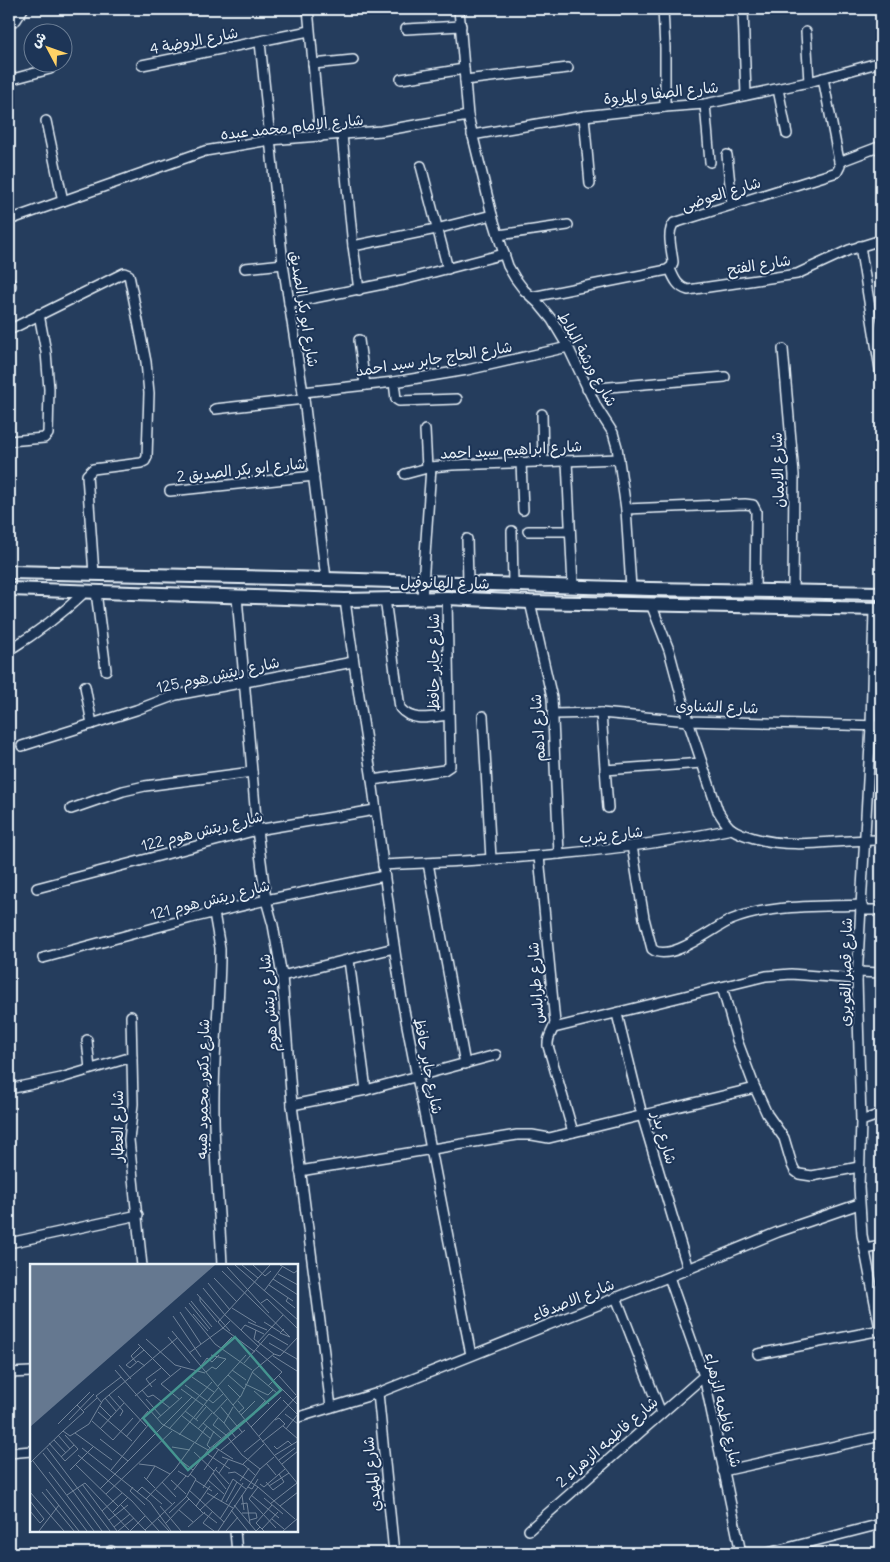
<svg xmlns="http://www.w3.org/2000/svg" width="890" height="1562" font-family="Delius,'Playpen Sans Arabic',sans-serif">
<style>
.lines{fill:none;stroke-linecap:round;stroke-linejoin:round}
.street-casing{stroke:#e8f1f8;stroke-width:12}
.secondary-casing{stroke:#e8f1f8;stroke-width:16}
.street{stroke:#1d3557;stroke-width:9}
.secondary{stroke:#1d3557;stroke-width:12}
.labels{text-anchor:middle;stroke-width:4;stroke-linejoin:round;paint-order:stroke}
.street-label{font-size:15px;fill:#e8f1f8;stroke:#1d3557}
.inset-road{fill:none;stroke:#73859b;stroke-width:1}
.view{fill:#459590;fill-opacity:0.15;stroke:#459590;stroke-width:2.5}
.inset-edge{fill:none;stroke:#e8f1f8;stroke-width:2.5}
</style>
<rect width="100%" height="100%" fill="#253d5d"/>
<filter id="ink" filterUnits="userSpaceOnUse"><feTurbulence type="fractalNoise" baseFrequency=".02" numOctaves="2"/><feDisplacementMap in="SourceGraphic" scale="10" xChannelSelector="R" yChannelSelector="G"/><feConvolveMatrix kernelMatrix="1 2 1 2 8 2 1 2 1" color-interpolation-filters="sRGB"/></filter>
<g filter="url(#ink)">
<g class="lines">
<g class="street-casing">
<g id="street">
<path d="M308,9L320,137"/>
<path d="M459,9L468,116L492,215L504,254L508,266L515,278L524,290L538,303L552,320L568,347L597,408L613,433L617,447L626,509L631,588"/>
<path d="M663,9L665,48V107"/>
<path d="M743,9L746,95"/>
<path d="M9,23L16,20L23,9"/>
<path d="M406,29L461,26"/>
<path d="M806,32L809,82"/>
<path d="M260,42L283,264L304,399L326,579"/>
<path d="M313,64L353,60"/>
<path d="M142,65L309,31"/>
<path d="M401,79L464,69"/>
<path d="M9,80L50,69"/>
<path d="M465,80L568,68"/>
<path d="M778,89L787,134"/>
<path d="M705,104L710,162"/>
<path d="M584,116L590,184"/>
<path d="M46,121L63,201"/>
<path d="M342,135L353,246L359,290"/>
<path d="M472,135L584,116L665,107L705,104L809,82L881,62"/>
<path d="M727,155L732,204"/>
<path d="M839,162L881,146"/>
<path d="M421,166L448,269"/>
<path d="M9,220L205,151L270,140L381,131L468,116"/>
<path d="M499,235L568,225"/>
<path d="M353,246L436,229L492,215"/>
<path d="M860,246L881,375"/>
<path d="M245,268L283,264"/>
<path d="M670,269C674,278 677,287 688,290L797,274L849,250L881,240"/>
<path d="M9,280L11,286"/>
<path d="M532,297L667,270L672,266L673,262C672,250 666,233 674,223L837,172L840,166L823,78"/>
<path d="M289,303L403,280L504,254"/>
<path d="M9,330L124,273L129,275L146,362L149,393L147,457L145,461L141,463L93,469L87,475L94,574"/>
<path d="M359,340L365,385"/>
<path d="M783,349L794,475L793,591"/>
<path d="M394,382L396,399L399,401L457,399"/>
<path d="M587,389L725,377"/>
<path d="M303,392L394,382L467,370L568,347"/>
<path d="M215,409L304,399"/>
<path d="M542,414L543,461"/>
<path d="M425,430L427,468"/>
<path d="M9,441L44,438L48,434L49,389L46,352L39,314"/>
<path d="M567,461L573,586"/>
<path d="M521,462L523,510"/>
<path d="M405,474L431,467L452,465L619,459"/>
<path d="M170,491L314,476"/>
<path d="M626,509L745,504L753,505L756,511L755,590"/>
<path d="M512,531L513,584"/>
<path d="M528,531H570"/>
<path d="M467,539L468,583"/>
<path d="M96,592L106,670"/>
<path d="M237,597L257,830L266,900L273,925L282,976L292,1105L331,1407"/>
<path d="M385,599L400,708C412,723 431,717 448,715"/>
<path d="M422,599L431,467"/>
<path d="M345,600C353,660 363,720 372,780C382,855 391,930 403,1005L471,1355"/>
<path d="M530,602L552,698L559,854"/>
<path d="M651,604L669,650L688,721L718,811C722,817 726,825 732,829C738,833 747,836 754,838C797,850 838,839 881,840"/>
<path d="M874,609L871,726L857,979L861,1121L859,1187L862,1235L881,1334"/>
<path d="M9,650C37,633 62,614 86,591"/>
<path d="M85,686L92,724"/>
<path d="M601,713L608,808"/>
<path d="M552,714L601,713L688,721L881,726"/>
<path d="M483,716L491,859"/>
<path d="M22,746L136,710L176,695L353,662"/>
<path d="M605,770L702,763"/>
<path d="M372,780L444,770L450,766L447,598"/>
<path d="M71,809L123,791L145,786L252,772"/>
<path d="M632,846L644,918L652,949C670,964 714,927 731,920C770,904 820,907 862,905"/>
<path d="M539,856L555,1023C553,1032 547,1036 548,1046L573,1132"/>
<path d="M428,863L465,1064"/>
<path d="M383,865C500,860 617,853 732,829"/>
<path d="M37,888L257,830L375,810"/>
<path d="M861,910H881"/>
<path d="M214,913L220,948V959C219,1011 213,1062 214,1113C214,1164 220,1215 222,1266"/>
<path d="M43,958L191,918L266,900L384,876"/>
<path d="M349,960L366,1090"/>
<path d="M858,972L881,973"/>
<path d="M282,976L394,948"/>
<path d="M722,987L737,1040L755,1088L767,1114L784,1138L792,1165L795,1171L799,1174L812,1176L859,1167"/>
<path d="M617,1014L642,1115L688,1269"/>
<path d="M131,1016L133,1104L129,1140L142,1266"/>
<path d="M554,1028L766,976L791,974L857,979"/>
<path d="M87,1040L90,1069"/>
<path d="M9,1089L61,1078L132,1057"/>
<path d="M292,1105L366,1090L496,1055"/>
<path d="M861,1121L881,1114"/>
<path d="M300,1171L517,1135H532L549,1138L755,1088"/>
<path d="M9,1243L138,1215"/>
<path d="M865,1249L881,1246"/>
<path d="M669,1277L704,1376L741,1553"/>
<path d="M616,1297L661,1413"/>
<path d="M758,1354L881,1330"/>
<path d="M9,1373L31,1372"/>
<path d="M378,1393L394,1553"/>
<path d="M296,1418L378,1393L688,1269L778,1232L859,1204"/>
<path d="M9,1453L31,1451"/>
<path d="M723,1471L881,1436"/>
<path d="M529,1530L704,1376"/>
<path d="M235,1531L237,1553"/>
<path d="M111,1551V1553"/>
<path d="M768,1553L881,1524"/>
</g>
</g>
<g class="secondary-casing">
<g id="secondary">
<path d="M9,572L326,579L650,589L881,593"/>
<path d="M9,589L345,600L447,598L530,602L881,609"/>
</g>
</g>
<use href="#street" class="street"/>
<use href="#secondary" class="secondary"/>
</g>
</g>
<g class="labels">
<g class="street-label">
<text transform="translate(194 41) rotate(-11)" y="5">شارع الروضة 4</text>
<text transform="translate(661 93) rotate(-6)" y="5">شارع الصفا و المروة</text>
<text transform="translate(292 127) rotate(-6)" y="5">شارع الإمام محمد عبده</text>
<text transform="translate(721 194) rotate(-17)" y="5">شارع العوضى</text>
<text transform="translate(759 265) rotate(-9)" y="5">شارع الفتح</text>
<text transform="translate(304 309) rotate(81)" y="5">شارع ابو بكر الصديق</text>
<text transform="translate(434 359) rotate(-9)" y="5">شارع الحاج جابر سيد احمد</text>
<text transform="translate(587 359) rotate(61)" y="5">شارع ورشة البلاط</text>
<text transform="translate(511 450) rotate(-3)" y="5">شارع ابراهيم سيد احمد</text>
<text transform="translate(241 470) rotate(-6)" y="5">شارع ابو بكر الصديق 2</text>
<text transform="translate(778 470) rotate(-92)" y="5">شارع الايمان</text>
<text transform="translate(445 583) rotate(1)" y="5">شارع الهانوفيل</text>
<text transform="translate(434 662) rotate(-90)" y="5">شارع جابر حافظ</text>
<text transform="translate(218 675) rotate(-12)" y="5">شارع ريتش هوم 125</text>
<text transform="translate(717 707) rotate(2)" y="5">شارع الشناوى</text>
<text transform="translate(538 728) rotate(-94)" y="5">شارع ادهم</text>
<text transform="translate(202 831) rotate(-14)" y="5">شارع ريتش هوم 122</text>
<text transform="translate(611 835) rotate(-6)" y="5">شارع يثرب</text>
<text transform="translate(210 900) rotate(-14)" y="5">شارع ريتش هوم 121</text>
<text transform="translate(846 972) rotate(-89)" y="5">شارع قصر القويرى</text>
<text transform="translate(536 983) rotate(-94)" y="5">شارع طرابلس</text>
<text transform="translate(269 1003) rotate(-95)" y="5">شارع ريتش هوم</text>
<text transform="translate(428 1066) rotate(79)" y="5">شارع جابر حافظ</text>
<text transform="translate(203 1089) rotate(-89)" y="5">شارع دكتور محمود هيبه</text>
<text transform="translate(118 1126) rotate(-90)" y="5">شارع العطار</text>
<text transform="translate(664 1138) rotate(74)" y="5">شارع بدر</text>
<text transform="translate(573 1300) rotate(-22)" y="5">شارع الاصدقاء</text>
<text transform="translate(723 1410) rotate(77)" y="5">شارع فاطمه الزهراء</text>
<text transform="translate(607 1442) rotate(-41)" y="5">شارع فاطمه الزهراء 2</text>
<text transform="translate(372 1474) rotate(-96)" y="5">شارع المهدي</text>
</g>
</g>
<g transform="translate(30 1264)">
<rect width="268" height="268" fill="#253d5d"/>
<path d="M0,1H185L0,163Z" fill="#657890"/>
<path class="inset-road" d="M205,1L268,56M212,1L228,14M223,1L235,12L241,7M250,1L264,9L268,6M197,3L239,49M192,7L260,73M248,10L268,21M184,14L207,38M243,15L268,31M178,19L200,46M239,21L263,37M173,24L195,51L229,83M234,27L252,3M167,30L200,67M170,33V37L187,58M258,34L256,37L265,44M161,37L182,63M159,39L180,65M231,39L237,35L268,65M155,43L185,80L222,106M202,44L226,59M150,48L171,80M163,50L178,67M143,52L171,93M200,57L193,64L225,88M218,58L237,66M234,58L250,68M254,65L250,69L260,73M211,66L215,61L234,70M226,66L224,75L244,90M142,67L268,220M239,70L258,81M138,73L160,99M116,75L145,101L175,109M228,78L253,51M239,79L267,95L268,99M108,80L140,112M191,84L202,73M114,86L96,101L100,104L108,97L115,102M226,86L252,108L238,122M159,89L193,64L188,58L240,1M243,92L267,107M106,98L101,92L110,83M214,99L239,70M89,101L101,115M171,102L177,94L182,98L189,91M85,106L132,160L178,186M202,106L216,116M176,108L182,103L186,105L196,95L181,91M222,108L247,129M198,111L214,125M249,112L266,131M162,113L184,128M244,117L268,141M215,120L238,131L243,126M155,121L177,137M198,121L210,133M188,122L216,91M122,123L116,115L131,104M151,125L173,141M112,126L118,133L123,131L140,144M224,127L239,140M79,131L93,147L90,152M88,132L116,162M105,132L126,115M75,134L86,147M116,135L131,152M149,135L131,120L151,104M178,135L183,139L193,130M253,136L268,151M208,137L214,144L209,148M71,138L66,132L91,113M174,140L194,159M203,141L211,132L223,107L244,90L250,92L268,73M70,142L81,153M191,143L212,168M203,143L194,159L206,174M54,146L67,134M155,147L168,157M68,148L102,177M183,150L197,135M255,150L268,160M151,151L180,174M211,151L225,137M188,154L183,161L196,171M127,155L152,133M166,155L176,143M39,156L64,130M62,157L83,176L103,154M216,157L235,137M173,159L191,174M28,160L60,128M253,162L268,175M221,163L251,133M70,165L94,139M139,165L182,118M168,165L182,149M256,165L268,150M33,167L54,148L47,141M45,169L82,196M28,171L40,185M149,171L188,124M196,171L212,191L230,205M229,172L268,131M96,173L118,147M70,175L98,197M24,176L36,189M232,178L255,160L249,154L245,156M19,179L35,197L48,185L35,171M165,179L177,162M183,182L203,195M244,182L247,185L258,177L262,181M142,183L160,186M17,184L80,267M52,184L120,238L141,267M180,184L177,181L184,167M191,186L215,166M164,188L184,207M214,188L230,175M13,189L43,227M176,189L200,205M48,191L102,237L129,267M245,191L268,177M31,193L44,181M192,193L214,201L225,211M249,196L265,184M3,197L57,267M151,197L163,206M0,199L33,167L40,172L59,160L73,136L147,74M236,199L246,211M109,200L125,202L140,210M213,200L234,180M252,200L268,187M46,201L89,243M185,205L199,220M40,206L63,183M81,206L119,160M174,206L189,185M148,207L158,213L178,186L214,156M19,208L64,267M183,209L196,225M189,209L198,196M198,209L205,208L228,223L265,255M114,213L125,224M116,216L125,202M141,216L156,230M165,216L182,227M178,216L194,230M210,217L219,204M132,218L146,233M236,218L243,226L254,218L249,210M52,220L87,267M230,220L234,223L255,205M239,222L259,209M103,223L100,227L115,241M218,223L222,225L228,215M228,223L219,235L246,264M173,224L187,203M16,225L49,267M70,225L162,133M125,225L142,240M144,226L156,212M159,226L194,258M43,227L72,267M0,228L34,267M12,228L44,267M107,228L112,223L132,240M177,229L203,244M76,230L142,167M37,231L55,219L99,266M212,231L214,246M221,231L249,254M156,232L173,249M234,234L253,250M116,235L145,205L164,179M0,237L14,255L10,259L0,247M191,238L203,215L216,225M196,238L207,218M211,240L217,239L220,260M240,240L267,219M91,241L116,267M204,241L226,267L230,263M130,242L151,267M166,242L180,222M250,242L268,228M149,246L163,258M170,246L188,229M201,246L218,267M72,247L92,229M83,248L98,233M182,248L173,259L184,267M139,249L156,233L166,215L160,210M174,249L187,259M212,249H226L227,254L220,256M128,255L139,267M190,255L213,219M242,255L254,265M79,256L98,241M136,259L159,235M84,263L100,250M158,263L175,248M232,265L248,248M115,266L145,238M9,267L29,241M88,267L104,254M100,267L115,252M188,267L230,205L244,193M196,267L208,253M234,267L226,259L242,241M253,267L268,254"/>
<path class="view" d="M205,73L251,126L158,206L113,154Z"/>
<rect width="268" height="268" class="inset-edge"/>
</g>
<rect width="890" height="1562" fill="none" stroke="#1d3557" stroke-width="30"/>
<rect x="15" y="15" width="860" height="1532" fill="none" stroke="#e8f1f8" stroke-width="2" filter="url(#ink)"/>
<g transform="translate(48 48) rotate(311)"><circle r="24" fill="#1d3557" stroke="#6e8097"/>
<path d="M0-4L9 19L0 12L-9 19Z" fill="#ffd166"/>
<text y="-8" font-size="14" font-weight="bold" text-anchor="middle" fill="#e8f1f8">ش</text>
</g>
</svg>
